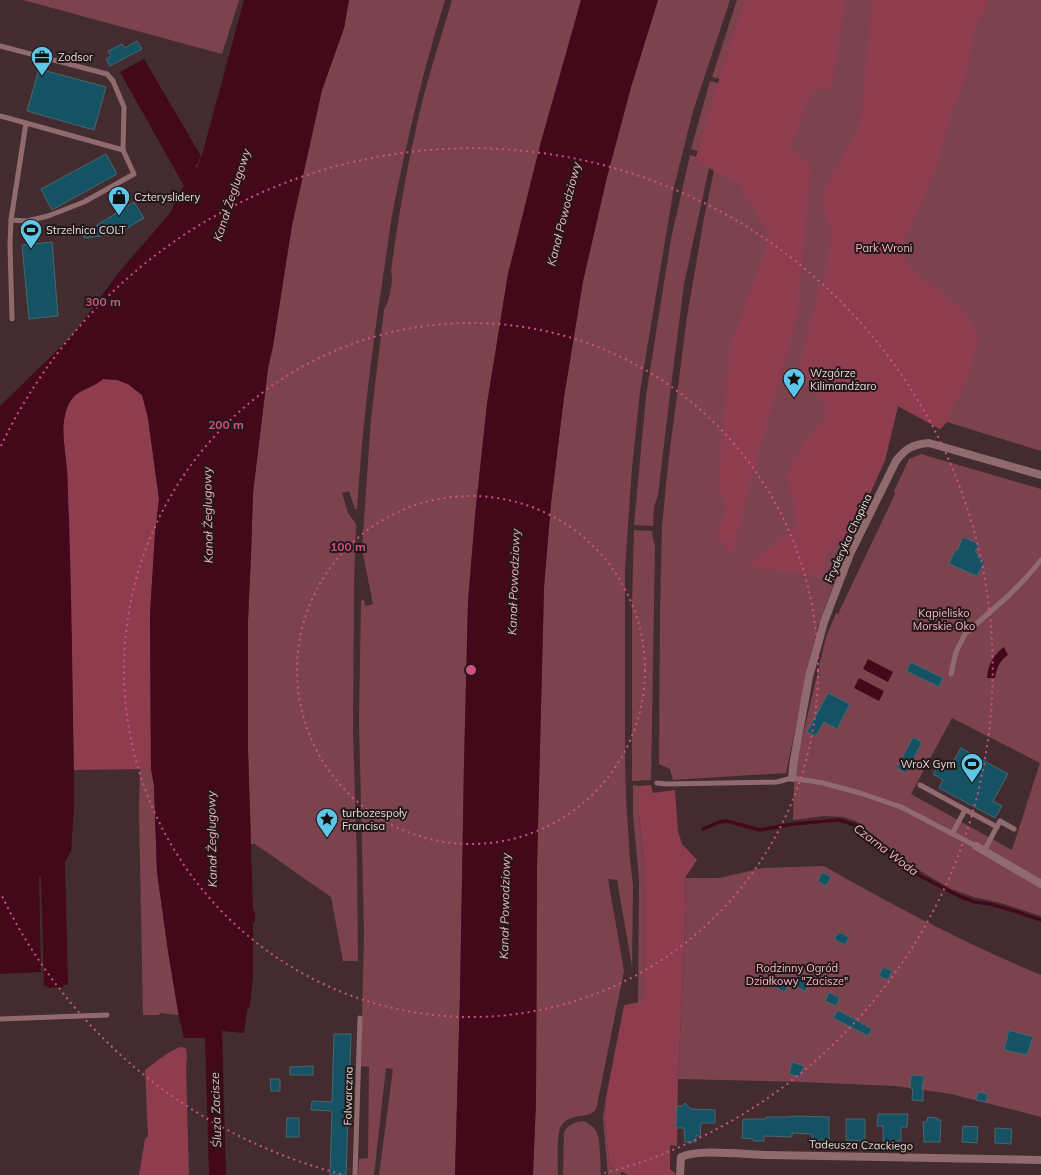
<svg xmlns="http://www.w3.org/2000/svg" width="1041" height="1175" font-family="Mulish,sans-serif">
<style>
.green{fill:#7c434e;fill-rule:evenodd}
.forest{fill:#8e3d4f}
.water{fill:#43081a}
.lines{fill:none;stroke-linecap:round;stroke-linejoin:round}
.stream{stroke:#43081a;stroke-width:3.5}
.building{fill:#155364;stroke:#4a656e}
.lane{stroke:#916a70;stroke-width:5}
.street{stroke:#916a70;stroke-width:8}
.ring{fill:none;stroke:#cd5181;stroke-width:2;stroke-dasharray:2 4}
.labels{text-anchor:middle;stroke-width:4;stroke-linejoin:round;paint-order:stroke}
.poi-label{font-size:11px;fill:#e7d7d9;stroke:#231819;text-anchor:start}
.park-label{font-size:11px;fill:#fdb5c0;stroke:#231819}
.street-label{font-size:11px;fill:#e7d7d9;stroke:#231819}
.water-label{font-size:12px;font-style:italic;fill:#f8b1bc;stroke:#231819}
.centre{fill:#cd5181;stroke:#231819;stroke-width:2}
.ring-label{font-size:12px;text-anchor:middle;font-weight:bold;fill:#cd5181;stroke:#231819;stroke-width:4;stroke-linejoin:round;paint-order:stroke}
</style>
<rect width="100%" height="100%" fill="#432c2f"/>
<g class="green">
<path d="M23,0H239L222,54Z"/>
<path d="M349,0H445C424,67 408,136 394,205C389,229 387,253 383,277C371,354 362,431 357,509H355L349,491L342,493L348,513L356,524L354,582L353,730L357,865L358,961H343L331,897L255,844H251L248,750V620L251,555L253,493L268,368L273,346L292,225L322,90L344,28Z"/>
<path d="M452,0H581L508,274L487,404L475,516L468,602L464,764L460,995L455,1175H379L393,1069L386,1068L374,1175H358L359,1159L368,1158L369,1067L361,1066L364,932L359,721L361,601L364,599L365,606L373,604L362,549L371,419L384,310C389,302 394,281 391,271C398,218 407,166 419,115C428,76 441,38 452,0Z"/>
<path d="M658,0H730L693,111L674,187L640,391L632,468L625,569V760L626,799L630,860L633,885L632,967L617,880L608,879L624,971L598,1100C598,1102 597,1106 596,1109C590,1120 571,1111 561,1126C556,1135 558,1163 558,1175H533L536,1100L537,866L544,587L551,503L564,397L583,281L607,177L631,87Z"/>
<path d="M737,0H1041V451L947,422L940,429L898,406L885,460L852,534L818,626L806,677L786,773L673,780L670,769L659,764L660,612L662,526L668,465L687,317L704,218L714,171L709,168L684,284L670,394L658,495L654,507L653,526L634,525L646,396L671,239L690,155L696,157L698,151L691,149L710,81L718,83L720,79L712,77Z"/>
<path d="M921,454L1041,489V916L1001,903L974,897L951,889L915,868L856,821L843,817L824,816L793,820L794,784L799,752L826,637L836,613L838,614L895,494L894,491L909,459ZM952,718L1040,763L1012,850L911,794Z"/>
<path d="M634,530L652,531L653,539L655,546L651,780L632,781V602Z"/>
<path d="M140,769H151L154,785L157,872L168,951L179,1015L160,1013L159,1015H143L139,812Z"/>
<path d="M633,785L639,786V815L645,876L644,1002L638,1003L639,879L633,816Z"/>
<path d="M824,866C894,906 966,944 1041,975V1117L951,1094L896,1086L801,1082L678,1079L686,907L685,878H719L763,868Z"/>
<path d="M606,1097L605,1116L609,1165L621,1171V1175H608L603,1118Z"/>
<path d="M584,1121C588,1123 593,1126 596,1131C601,1139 600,1165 601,1175H563L564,1132C569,1124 575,1122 584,1121Z"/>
</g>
<g class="forest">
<path d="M745,0H846L831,89L816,90L806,104L791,147L812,166L807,207L797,318L751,482L732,554L717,538L725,509L724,498L718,484L730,346L770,237L738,183L695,160L718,83Z"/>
<path d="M872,0H988L973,35L968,70L950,117L937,165L904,242L906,263L967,314L979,337L969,373L947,422L940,429L898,406L885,460L852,534L837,542L825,560L827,566L820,575L783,572L748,566L796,527L794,504L786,473L802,447L817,425L827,418L823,400L814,392L815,380L801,378L798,373L810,322L826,268L832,231L824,210L822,193L841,159L860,127Z"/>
<path d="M103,379L117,380L128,384L142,395L148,418L159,499L155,533L150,615L151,769L74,770C72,684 71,597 68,510C68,496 68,482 67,468C65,449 60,429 66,411C74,387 88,392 103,379Z"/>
<path d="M651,785L653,793L675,790L678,831L682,844L697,860L685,878L686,907L678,1079L677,1146L670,1145V1169L675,1173V1175H628L609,1165L605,1116L606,1097L624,1006L625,1005L644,1001L645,876L639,815V786Z"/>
<path d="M180,1047L186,1048L187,1057L186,1068L189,1175H139L145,1139L148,1136L145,1070C157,1061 166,1053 180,1047Z"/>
</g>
<g class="water">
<path d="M244,0H349L344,28L322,90L292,225L273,346L268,368L253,493L251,555L248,620V750L253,909L255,913V921L253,923V975L250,1006L247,1010L244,1033L222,1031L226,1175H209L205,1038H184L178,1012L168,951L157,872L154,786L151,769L150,615L155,533L159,499L148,418L142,395L128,384L117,380L103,379C88,392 74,387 66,411C60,430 66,451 67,471C68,487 68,503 69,519C72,615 73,711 74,807L71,851L65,862L68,985H63V987L48,988L47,986H44L41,877H39L41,972L0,974V406L71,337L120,271L171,212L177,196L184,186L120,72L144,59L201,156L198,163L195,166L197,168L202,155Z"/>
<path d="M581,0H658L631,87L607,177L583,281L564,397L551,503L544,587L537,866L536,1100L533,1175H455L460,995L464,764L468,602L475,516L487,404L508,274L540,145Z"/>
<path d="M1004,647L1008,655C999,661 997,668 995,678H987C988,665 993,655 1004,647Z"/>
<path d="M868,659L893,672L888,682L863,669Z"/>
<path d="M859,678L884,691L879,701L854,688Z"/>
</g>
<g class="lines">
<path class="stream" d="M703,829L719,822L727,821L760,830L793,824L839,820L858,826L889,853L918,875L961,897L975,902L990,904L1014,911L1041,920"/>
</g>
<g class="building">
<path d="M137,41L142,49L110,66L106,59L111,56L108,51L122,44L125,48Z"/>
<path d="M39,69L106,87L94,130L27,111Z"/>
<path d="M106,154L117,174L52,210L41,189Z"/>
<path d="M134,202L144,218L118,234L84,238L83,228L94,227Z"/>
<path d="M52,242L58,316L29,319L22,245Z"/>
<path d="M963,537L979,544L975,552L979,554L977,557L985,561L977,576L949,564L955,550L957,551Z"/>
<path d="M911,662L943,678L939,687L906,671Z"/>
<path d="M828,693L850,704L837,729L824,722L816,736L807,732Z"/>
<path d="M913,737L922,742L906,773L897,768Z"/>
<path d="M961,748L1008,774L993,801L1002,806L995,818L939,788L943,780L933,774L940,762L950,767Z"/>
<path d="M822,872L831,877L826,886L818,881Z"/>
<path d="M839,932L849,937L845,945L834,939Z"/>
<path d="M883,967L892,971L888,980L879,976Z"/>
<path d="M799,975L810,981L805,991L794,985Z"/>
<path d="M777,978L789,983L785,992L773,986Z"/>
<path d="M829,992L840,998L836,1006L825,1001Z"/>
<path d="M838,1010L872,1029L868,1036L833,1018Z"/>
<path d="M1009,1030L1033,1037L1027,1055L1004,1050Z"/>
<path d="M334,1034H351L349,1096H351V1116H348L346,1175H330L332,1111L311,1110L312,1101L332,1102Z"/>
<path d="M792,1062L804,1066L800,1077L789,1074Z"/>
<path d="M313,1066V1075H290V1067Z"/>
<path d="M911,1075L924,1076L922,1090H923V1101L912,1100L913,1088H910Z"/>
<path d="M270,1079H280V1091H271Z"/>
<path d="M978,1092L988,1094L986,1102L976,1100Z"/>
<path d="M685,1103L691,1109L715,1110V1123H701L700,1137L696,1135V1142H685L684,1128H676L677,1106H682Z"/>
<path d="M878,1114H908L907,1127H901V1141H883V1126H877Z"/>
<path d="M791,1116L829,1117V1140H812V1134L792,1133V1137L764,1136V1141H753V1139L742,1138L743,1119H766V1117H791Z"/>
<path d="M928,1117L937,1118V1120H941L940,1142H924L923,1122H927Z"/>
<path d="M287,1118H299V1137H286Z"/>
<path d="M846,1119H865V1141L846,1140Z"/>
<path d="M963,1126L978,1127L977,1143L962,1142Z"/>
<path d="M995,1128L1012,1129L1011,1144L995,1143Z"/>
</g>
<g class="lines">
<g class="lane">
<path d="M0,46L107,74L113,81L124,107L123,150L134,174L84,202L48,216L27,221L11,220"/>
<path d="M0,116L26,123L11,220L10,244L12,319"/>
<path d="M26,123L123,150"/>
<path d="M951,674L956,652L965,634L1007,597L1025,579L1041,560"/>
<path d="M657,783L666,784L777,782L792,778L823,783L860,793L901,807L976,846"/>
<path d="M920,785L997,827"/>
<path d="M952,834L965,810"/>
<path d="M984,851L1000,821L1014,829"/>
<path d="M0,1019L107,1015"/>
<path d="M355,1175L360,1018"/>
</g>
<g class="street">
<path d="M792,778L794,760L809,677L824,622L850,554L896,461C905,449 913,444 929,443L1041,475"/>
<path d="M976,846L1041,884"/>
<path d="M680,1175L681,1157C698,1148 748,1155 768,1155C859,1156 950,1158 1041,1160"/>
</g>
</g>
<g class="ring">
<circle cx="471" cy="670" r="174"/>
<circle cx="471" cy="670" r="347"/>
<path d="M341 1174A521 521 0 0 1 1 894M1 446A521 521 0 1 1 601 1174"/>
</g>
<defs>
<g id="office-pin" transform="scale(1.15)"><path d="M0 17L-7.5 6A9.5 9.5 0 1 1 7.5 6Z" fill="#5cc7e7" stroke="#231819"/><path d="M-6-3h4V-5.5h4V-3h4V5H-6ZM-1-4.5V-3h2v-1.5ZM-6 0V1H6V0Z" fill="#111"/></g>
<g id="shop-pin" transform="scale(1.15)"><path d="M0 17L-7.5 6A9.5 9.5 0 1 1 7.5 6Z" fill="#5cc7e7" stroke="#231819"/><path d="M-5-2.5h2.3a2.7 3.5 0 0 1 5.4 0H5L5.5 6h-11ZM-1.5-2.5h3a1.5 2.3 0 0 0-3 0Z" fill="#111"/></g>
<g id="stadium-pin" transform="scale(1.15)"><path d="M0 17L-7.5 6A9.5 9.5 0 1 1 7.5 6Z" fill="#5cc7e7" stroke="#231819"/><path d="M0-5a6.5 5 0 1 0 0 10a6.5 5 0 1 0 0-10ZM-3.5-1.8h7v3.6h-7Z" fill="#111"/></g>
<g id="sight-pin" transform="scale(1.15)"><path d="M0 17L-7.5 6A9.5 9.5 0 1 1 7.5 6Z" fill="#5cc7e7" stroke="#231819"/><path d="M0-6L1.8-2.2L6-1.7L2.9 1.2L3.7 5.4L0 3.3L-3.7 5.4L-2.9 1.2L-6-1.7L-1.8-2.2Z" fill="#111"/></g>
</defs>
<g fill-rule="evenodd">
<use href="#office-pin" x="42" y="57"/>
<use href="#shop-pin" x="119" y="197"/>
<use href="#stadium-pin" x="31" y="230"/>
<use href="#sight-pin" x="794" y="379"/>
<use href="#stadium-pin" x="972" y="764"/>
<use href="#sight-pin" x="327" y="819"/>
</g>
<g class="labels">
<g class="poi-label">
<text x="58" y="61">Zodsor</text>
<text x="134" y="201">Czteryslidery</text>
<text x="46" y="234">Strzelnica COLT</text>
<text x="810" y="377">Wzgórze<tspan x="810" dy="13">Kilimandżaro</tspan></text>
<text x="956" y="768" text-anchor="end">WroX Gym</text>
<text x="342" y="817">turbozespoły<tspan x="342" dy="13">Francisa</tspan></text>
</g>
<g class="park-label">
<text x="884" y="252">Park Wroni</text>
<text x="944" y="617">Kąpielisko<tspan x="944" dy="13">Morskie Oko</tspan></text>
<text x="797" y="972">Rodzinny Ogród<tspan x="797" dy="13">Działkowy "Zacisze"</tspan></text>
</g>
<g class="street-label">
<text transform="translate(848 538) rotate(-65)" y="4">Fryderyka Chopina</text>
<text transform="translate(348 1096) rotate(-89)" y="4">Folwarczna</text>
<text transform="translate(861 1145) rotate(1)" y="4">Tadeusza Czackiego</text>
</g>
<g class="water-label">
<text transform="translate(232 195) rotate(-72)" y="4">Kanał Żeglugowy</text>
<text transform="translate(564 214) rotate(-76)" y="4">Kanał Powodziowy</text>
<text transform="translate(208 515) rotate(-91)" y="4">Kanał Żeglugowy</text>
<text transform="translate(514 582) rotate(-88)" y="4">Kanał Powodziowy</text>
<text transform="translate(212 839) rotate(-91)" y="4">Kanał Żeglugowy</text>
<text transform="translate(886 850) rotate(37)" y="4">Czarna Woda</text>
<text transform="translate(505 906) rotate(-89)" y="4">Kanał Powodziowy</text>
<text transform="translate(216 1110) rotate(-92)" y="4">Śluza Zacisze</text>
</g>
</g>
<circle cx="471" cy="670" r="6" class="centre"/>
<g class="ring-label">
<text x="103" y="306">300 m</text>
<text x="226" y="429">200 m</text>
<text x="348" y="551">100 m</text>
</g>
</svg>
